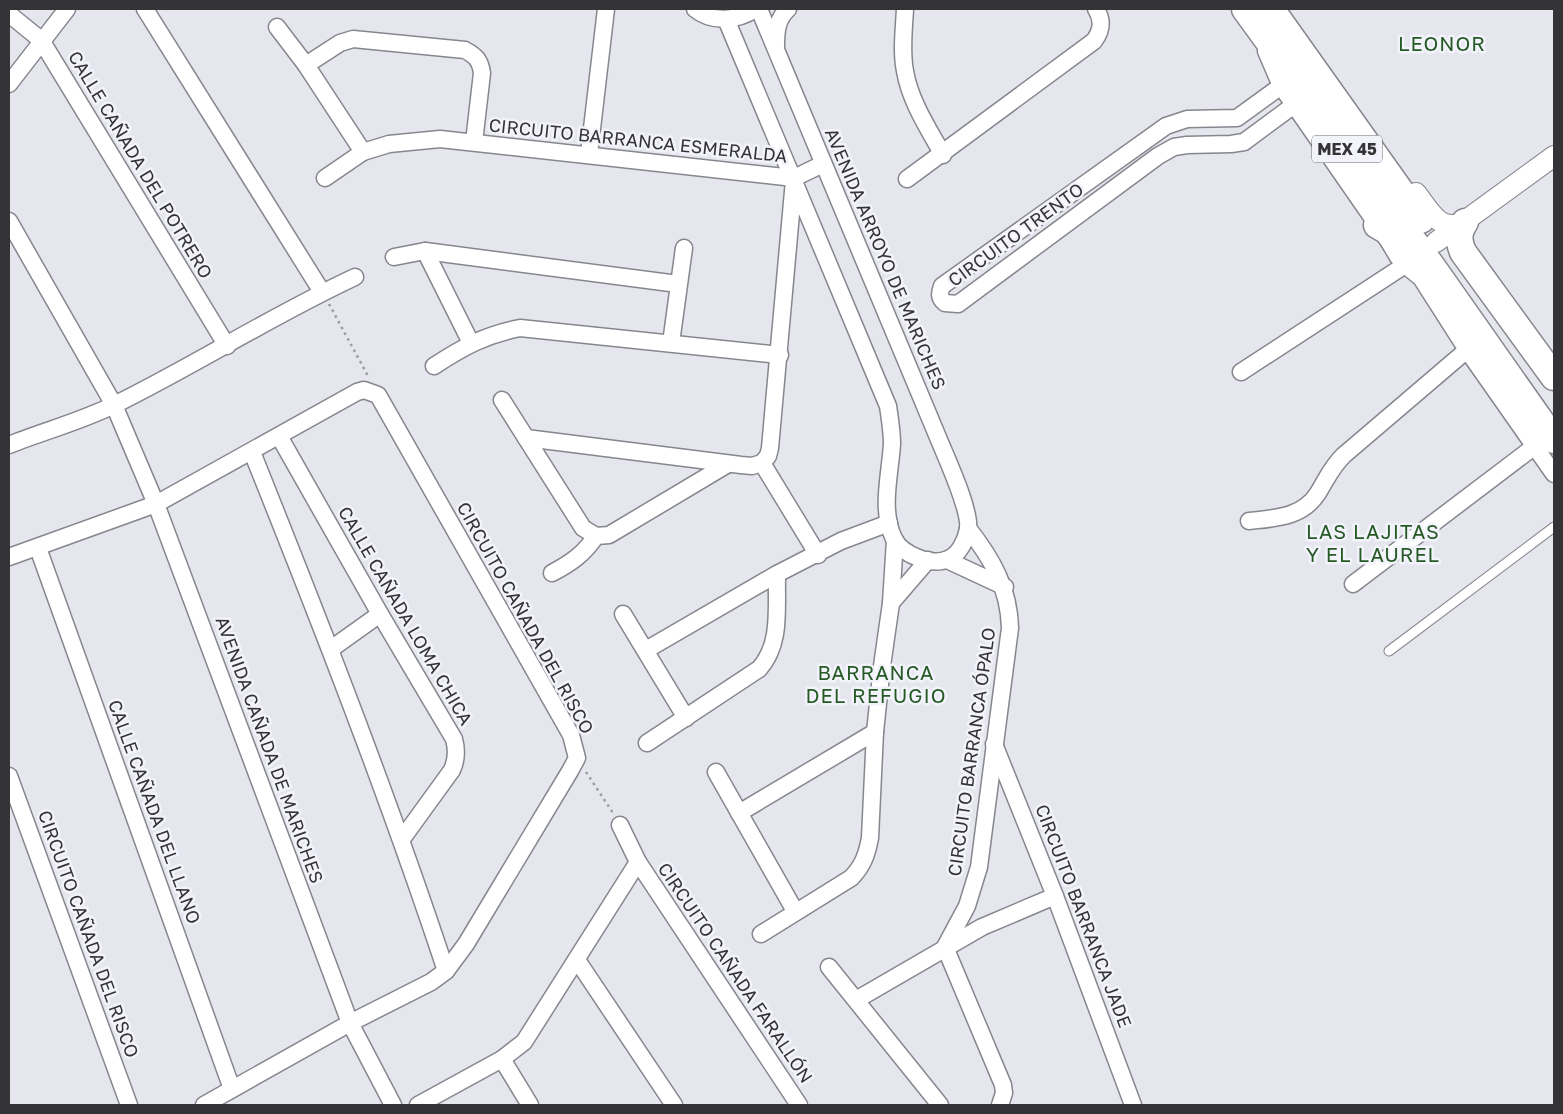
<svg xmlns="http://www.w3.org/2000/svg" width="1563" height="1114" font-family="'Golos Text',sans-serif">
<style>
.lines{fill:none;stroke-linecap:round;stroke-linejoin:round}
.service-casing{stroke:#86868f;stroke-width:11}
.minor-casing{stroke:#86868f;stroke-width:19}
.tertiary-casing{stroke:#86868f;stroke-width:22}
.primary-casing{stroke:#86868f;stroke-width:29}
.path{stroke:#9c9ca2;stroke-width:2.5;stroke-dasharray:2.5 4;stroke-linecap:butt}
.service{stroke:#fff;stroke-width:9}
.minor{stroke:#fff;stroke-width:16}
.tertiary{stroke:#fff;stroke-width:20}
.primary{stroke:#fff;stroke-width:26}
.labels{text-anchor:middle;stroke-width:5;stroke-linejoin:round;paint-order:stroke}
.shield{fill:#f3f3fc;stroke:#6d6d72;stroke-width:1}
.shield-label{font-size:16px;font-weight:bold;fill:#343437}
.street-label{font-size:18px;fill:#343437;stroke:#f3f3fc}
.quarter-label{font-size:20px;letter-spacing:1px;fill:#265a25;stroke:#f3f3fc}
</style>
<rect width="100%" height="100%" fill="#e6e6ef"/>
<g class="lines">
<g class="service-casing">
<path id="service" d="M1389,651L1554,527"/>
</g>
<g class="minor-casing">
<g id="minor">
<path d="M145,9L322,292"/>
<path d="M695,9C712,23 737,21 755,9"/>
<path d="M905,9C904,29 901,51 905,71C910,101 928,128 943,155"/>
<path d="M9,14L41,40L227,346"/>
<path d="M726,19L888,406C890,419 892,432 892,444C890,476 880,509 894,539C902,554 931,567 948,559C959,555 966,540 968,529C971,510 945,455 937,435L759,9"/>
<path d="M277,27L306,65L363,152"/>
<path d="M776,46C776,31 777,19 788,9"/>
<path d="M1266,51L1281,86L1405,265L1421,278L1467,350L1554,474"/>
<path d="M306,65L340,43L353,39L465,50C476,56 480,60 482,73L474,142"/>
<path d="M9,84L67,9"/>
<path d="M1281,86L1237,118L1187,119L1166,126L942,286C939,294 939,298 945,303L958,304L1158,156L1174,147L1187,145L1231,144L1244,142L1294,105"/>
<path d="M589,154L606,9"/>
<path d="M325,178L363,152L389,144L440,139L794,178L823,164"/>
<path d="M907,179L1094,41C1102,30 1103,20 1096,9"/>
<path d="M9,221L114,405L156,504L350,1023L393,1105"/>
<path d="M425,251L471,343"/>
<path d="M394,257L425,251L678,284"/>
<path d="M671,343L684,248"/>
<path d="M434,366C463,347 485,335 520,328L780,355"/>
<path d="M1241,372L1405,265"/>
<path d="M502,400L583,528L596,536L609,535L728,464"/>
<path d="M279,436L380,614L454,739C457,750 457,759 452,770L402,839"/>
<path d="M526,438L741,465L752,466L762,463"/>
<path d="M9,445C44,431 82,421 116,404C197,364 273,315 355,277"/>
<path d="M252,452C321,624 388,796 446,971"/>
<path d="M762,463L768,456L770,448L794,180"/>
<path d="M762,463L818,555"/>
<path d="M1249,521C1275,518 1302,518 1318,493C1326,480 1332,466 1344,455L1467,350"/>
<path d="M968,528C992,559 1009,588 1010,628L979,867L967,906L945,947L1003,1085L1004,1093L1000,1105"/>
<path d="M38,548L232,1089"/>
<path d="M9,557L156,504L357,392L364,390L378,395L571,735L577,758L570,771L466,944L446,971L431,982L350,1023L204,1105"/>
<path d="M947,560L1005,587"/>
<path d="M552,573C571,563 584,554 596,536"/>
<path d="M1353,584L1535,446"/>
<path d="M891,603L928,560"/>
<path d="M623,614L686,718"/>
<path d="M331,649L380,614"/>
<path d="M646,650L777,574L841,541L889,523"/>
<path d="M647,743L759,669C782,644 776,607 777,574"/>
<path d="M994,744L1055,896L1133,1105"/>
<path d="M716,772L795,911"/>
<path d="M9,776L129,1105"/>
<path d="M739,813L875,732"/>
<path d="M620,825L638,862L799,1105"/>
<path d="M761,934L851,878C863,866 867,854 870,838L875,732L882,666L891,603L895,540"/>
<path d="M577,960L674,1105"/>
<path d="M829,967L940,1105"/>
<path d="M856,1000L982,927L1055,896"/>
<path d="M502,1059L530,1105"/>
<path d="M418,1105L502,1059L524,1042L638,862"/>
</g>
</g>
<g class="tertiary-casing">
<g id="tertiary">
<path d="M1416,193C1429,209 1440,234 1463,222"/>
<path d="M1436,242L1554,156"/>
</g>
</g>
<g class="primary-casing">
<g id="primary">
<path d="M1245,9L1431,265L1554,440"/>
<path d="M1271,9L1421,220"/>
<path d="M1465,222C1458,232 1458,240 1463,252L1554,377"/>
<path d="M1377,225L1389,232L1402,254"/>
</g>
</g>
<g class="path">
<path d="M329,304L368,376"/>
<path d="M586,772L613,813"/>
</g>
<use href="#service" class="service"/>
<use href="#minor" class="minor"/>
<use href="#tertiary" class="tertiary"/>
<use href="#primary" class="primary"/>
</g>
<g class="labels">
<rect class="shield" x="1312" y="135.5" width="70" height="27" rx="4"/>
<g class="shield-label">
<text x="1347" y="155">MEX 45</text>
</g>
<g class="street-label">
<text transform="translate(638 141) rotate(6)" y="6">CIRCUITO BARRANCA ESMERALDA</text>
<text transform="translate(140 165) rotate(59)" y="6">CALLE CAÑADA DEL POTRERO</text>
<text transform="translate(1016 235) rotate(-36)" y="6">CIRCUITO TRENTO</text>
<text transform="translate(885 259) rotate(67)" y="6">AVENIDA ARROYO DE MARICHES</text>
<text transform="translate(405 616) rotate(60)" y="6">CALLE CAÑADA LOMA CHICA</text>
<text transform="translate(525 618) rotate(61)" y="6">CIRCUITO CAÑADA DEL RISCO</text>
<text transform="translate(269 750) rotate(70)" y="6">AVENIDA CAÑADA DE MARICHES</text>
<text transform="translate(972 752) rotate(-82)" y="6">CIRCUITO BARRANCA ÓPALO</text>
<text transform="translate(154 812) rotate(70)" y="6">CALLE CAÑADA DEL LLANO</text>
<text transform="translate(1083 916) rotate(69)" y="6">CIRCUITO BARRANCA JADE</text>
<text transform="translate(88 934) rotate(70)" y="6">CIRCUITO CAÑADA DEL RISCO</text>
<text transform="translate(735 973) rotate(56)" y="6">CIRCUITO CAÑADA FARALLÓN</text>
</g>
<g class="quarter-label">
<text x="1442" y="51">LEONOR</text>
<text x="1373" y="539">LAS LAJITAS<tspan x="1373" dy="23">Y EL LAUREL</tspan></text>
<text x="876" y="680">BARRANCA<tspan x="876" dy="23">DEL REFUGIO</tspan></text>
</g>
</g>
<rect width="1563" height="1114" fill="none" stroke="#343437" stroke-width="20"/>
</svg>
